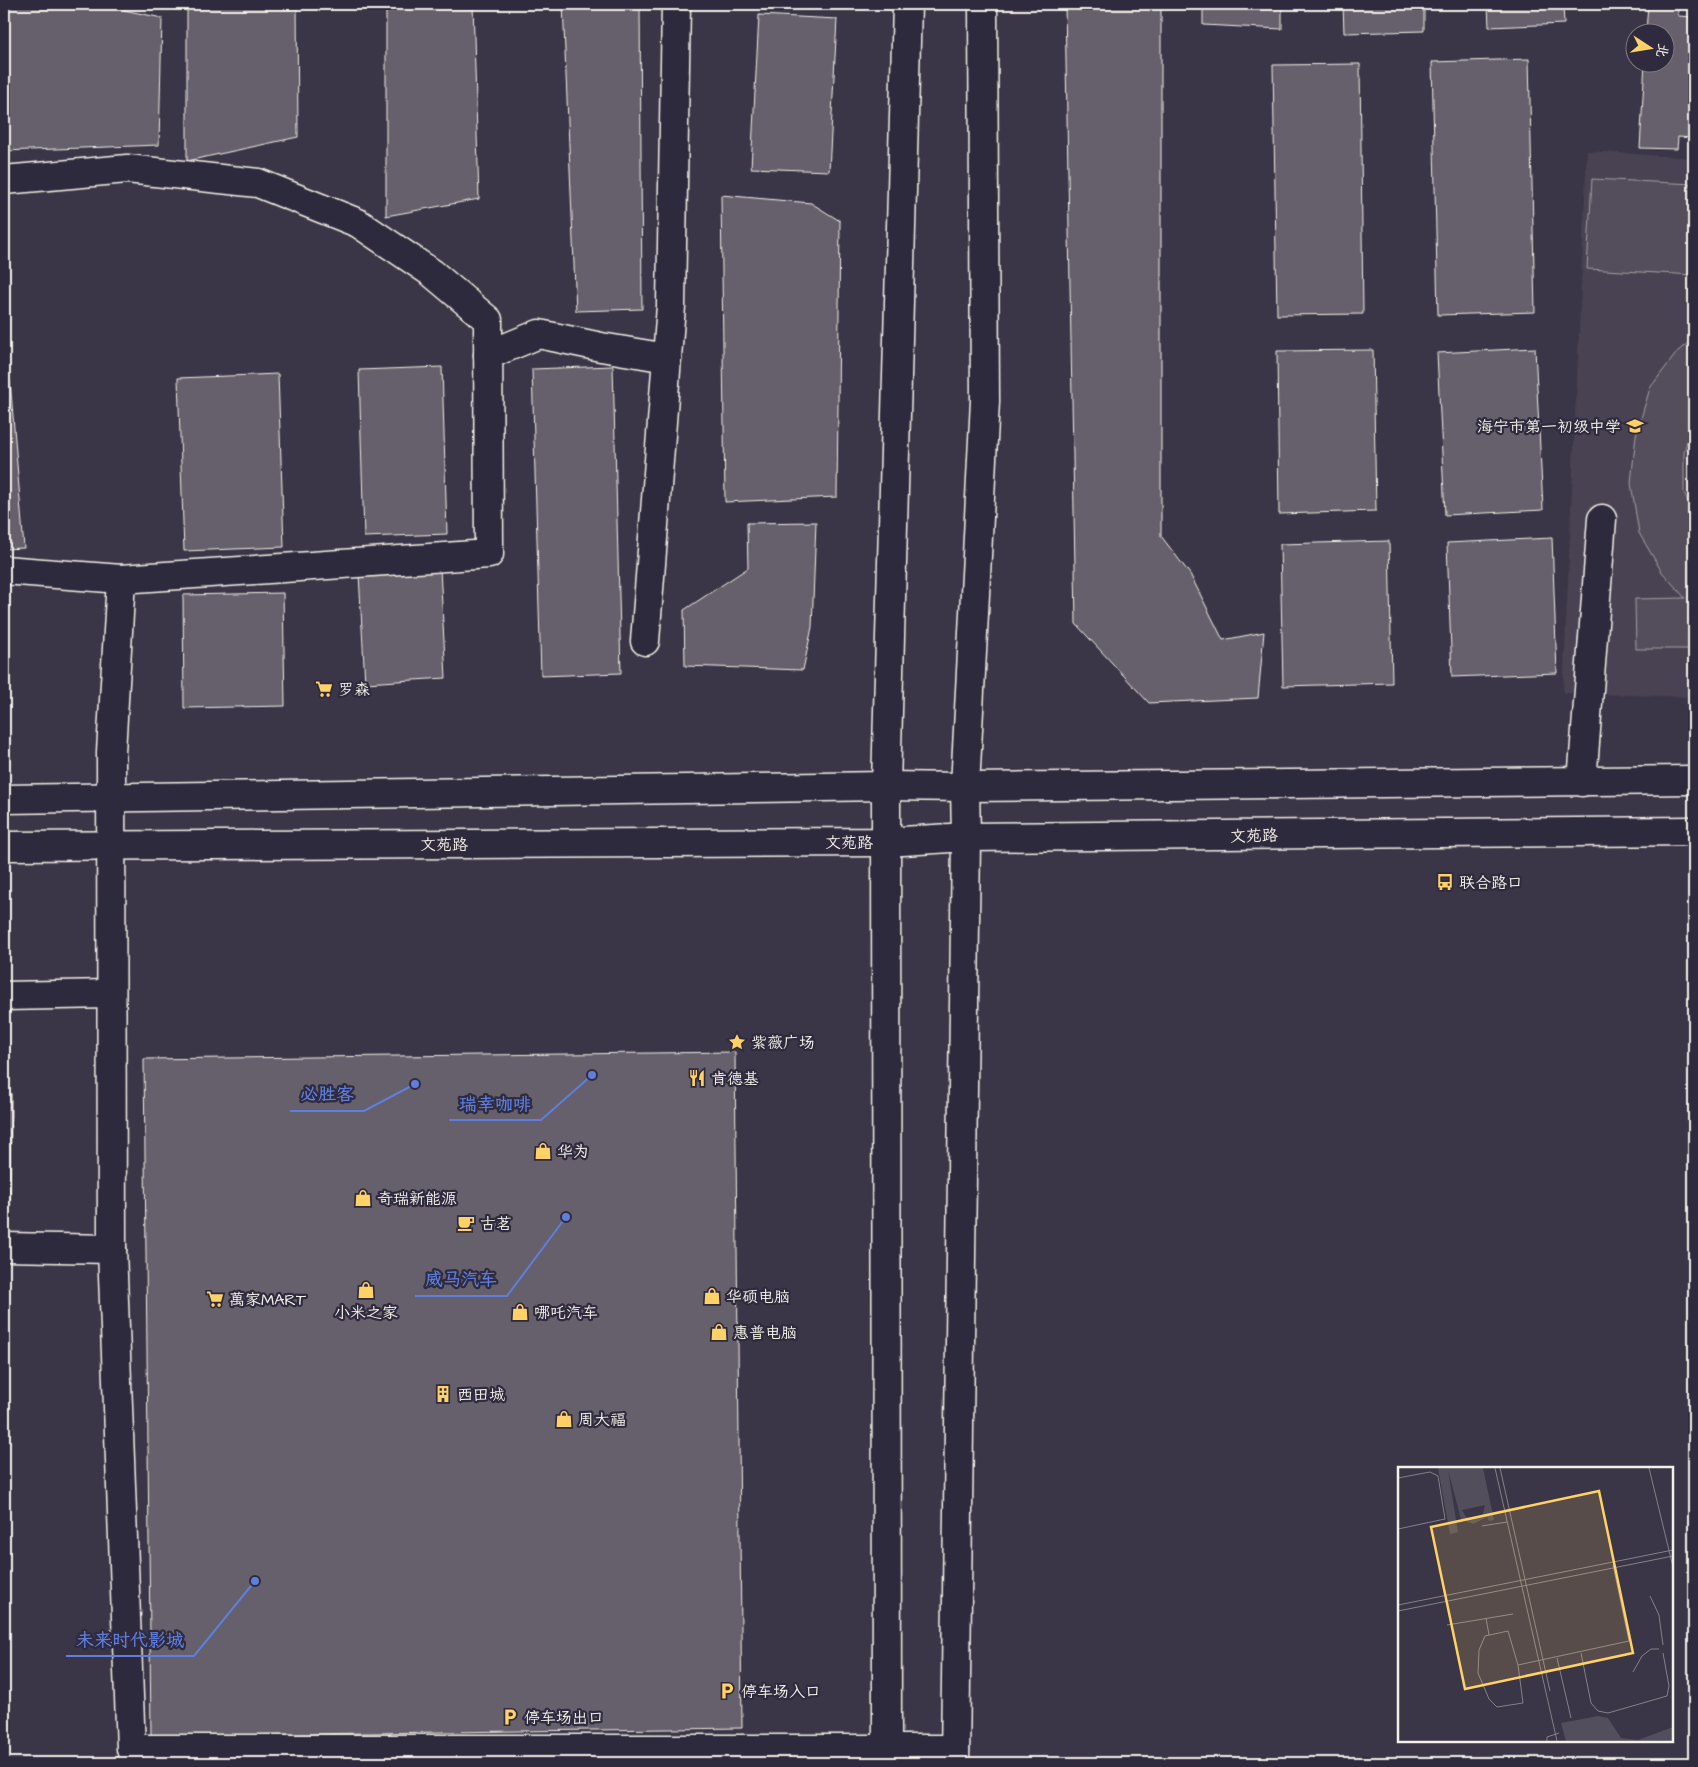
<svg xmlns="http://www.w3.org/2000/svg" width="1698" height="1767" font-family="'Architects Daughter','LXGW WenKai TC',sans-serif">
<style>
.built{fill:#484352}
.green{fill:#534e5c;stroke:#a4a0a2}
.building{fill:#65616c;stroke:#f4f1e8}
.lines{fill:none;stroke-linecap:round;stroke-linejoin:round}
.minor-casing{stroke:#f4f1e8;stroke-width:31}
.major-casing{stroke:#f4f1e8;stroke-width:31}
.minor{stroke:#2f2a3d;stroke-width:28}
.major{stroke:#2f2a3d;stroke-width:28}
.labels{text-anchor:middle;stroke-width:4.5;stroke-linejoin:round;paint-order:stroke}
.poi-label{font-size:16px;fill:#f4f1e8;stroke:#2f2a3d;text-anchor:start}
.street-label{font-size:16px;fill:#f4f1e8;stroke:#2f2a3d}
.inset-road{fill:none;stroke:#858187;stroke-width:1}
.view{fill:#ffd166;fill-opacity:0.15;stroke:#ffd166;stroke-width:2.5}
.inset-edge{fill:none;stroke:#f4f1e8;stroke-width:2.5}
.leader{fill:none;stroke:#5e7fdd;stroke-width:2}
.callout-dot{fill:#5e7fdd;stroke:#2f2a3d;stroke-width:2}
.callout-label{font-size:18px;text-anchor:middle;font-weight:bold;fill:#5e7fdd;stroke:#2f2a3d;stroke-width:4.5;stroke-linejoin:round;paint-order:stroke}
</style>
<rect width="100%" height="100%" fill="#3b3647"/>
<filter id="ink" filterUnits="userSpaceOnUse"><feTurbulence type="fractalNoise" baseFrequency=".02" numOctaves="2"/><feDisplacementMap in="SourceGraphic" scale="10" xChannelSelector="R" yChannelSelector="G"/><feConvolveMatrix kernelMatrix="1 2 1 2 8 2 1 2 1" color-interpolation-filters="sRGB"/></filter>
<g filter="url(#ink)">
<path class="built" d="M1587,151L1694,158V697L1563,693Z"/>
<g class="green">
<path d="M1592,179L1694,184V275L1587,269Z"/>
<path d="M1694,338V420L1691,425L1684,453V492L1694,516V649H1636L1635,599L1685,598L1662,572L1639,533L1631,483L1636,435L1650,388L1678,351Z"/>
</g>
<g class="building">
<path d="M7,4H124V10L162,18L159,145L4,151V35L6,33Z"/>
<path d="M187,4H297L298,137L187,161Z"/>
<path d="M386,4H473L479,199L386,216Z"/>
<path d="M563,4H640L642,309L576,311Z"/>
<path d="M1065,4H1161V536L1190,574L1223,640L1264,632L1258,698L1149,703L1076,624Z"/>
<path d="M1203,4H1282V29L1203,25Z"/>
<path d="M1343,4H1424V31L1344,33Z"/>
<path d="M1488,4H1563L1564,24L1489,27Z"/>
<path d="M1648,4H1678V16L1694,17V138L1678,137L1677,149L1640,148L1645,62H1666V32H1646Z"/>
<path d="M759,15L837,19L829,171L751,168Z"/>
<path d="M1529,59L1535,312L1438,315L1432,62Z"/>
<path d="M1360,64L1363,314L1277,315L1273,65Z"/>
<path d="M721,195L811,203L840,221L837,497L725,502Z"/>
<path d="M1535,348L1543,510L1445,515L1437,353Z"/>
<path d="M1373,350L1376,511L1279,514L1277,351Z"/>
<path d="M613,366L621,673L541,676L532,369Z"/>
<path d="M442,367L447,534L364,537L359,370Z"/>
<path d="M278,374L284,547L184,551L178,378Z"/>
<path d="M4,380H10L24,548L4,549Z"/>
<path d="M816,522L812,627L803,670L685,666L684,610L748,568L747,523Z"/>
<path d="M1552,538L1557,673L1452,677L1447,543Z"/>
<path d="M1389,541L1392,683L1283,686L1280,544Z"/>
<path d="M440,569L446,678L365,683L359,574Z"/>
<path d="M283,593L285,706L184,708L183,595Z"/>
<path d="M735,1052L742,1728L151,1736L144,1059Z"/>
<path d="M4,1093H11L10,1210H4Z"/>
</g>
<g class="lines">
<g class="minor-casing">
<g id="minor">
<path d="M4,180L127,169L258,183L358,223L432,273L488,320L489,554L121,579L4,570"/>
<path d="M488,355L539,334L601,347L667,358"/>
<path d="M121,579L111,752L112,1249L131,1749H955"/>
<path d="M645,641L671,306L676,4"/>
<path d="M1582,782L1602,519"/>
<path d="M4,996L111,994"/>
<path d="M4,1247L112,1249"/>
</g>
</g>
<g class="major-casing">
<g id="major">
<path d="M4,799L886,786L965,787L1694,780"/>
<path d="M4,846L887,842L966,837L1694,831"/>
<path d="M887,1763L886,786L907,4"/>
<path d="M955,1763L966,837L965,787L985,401L983,4"/>
</g>
</g>
<use href="#minor" class="minor"/>
<use href="#major" class="major"/>
</g>
</g>
<defs>
<g id="school-bare" transform="scale(1.35)"><path d="M0-5L7-2L0 1L-7-2ZM-4 1L0 2.5L4 1V4Q0 6-4 4Z" fill="#ffd166" stroke="#2f2a3d" stroke-width="2.5" paint-order="stroke"/></g>
<g id="supermarket-bare" transform="scale(1.35)"><path d="M-6-5.5h2.5l.6 2H6L4.5 2H-2.5L-4.4-4H-6ZM-1.5 3.2a1.3 1.3 0 1 0 .1 0ZM3 3.2a1.3 1.3 0 1 0 .1 0Z" fill="#ffd166" stroke="#2f2a3d" stroke-width="2.5" paint-order="stroke"/></g>
<g id="bus-bare" transform="scale(1.35)"><path d="M-5-6H5V4H4V6H2V4H-2V6H-4V4H-5ZM-3.5-4V0h7V-4ZM-3.5 1.2v1.5H-2V1.2ZM2 1.2v1.5H3.5V1.2Z" fill="#ffd166" stroke="#2f2a3d" stroke-width="2.5" paint-order="stroke"/></g>
<g id="sight-bare" transform="scale(1.35)"><path d="M0-6L1.8-2.2L6-1.7L2.9 1.2L3.7 5.4L0 3.3L-3.7 5.4L-2.9 1.2L-6-1.7L-1.8-2.2Z" fill="#ffd166" stroke="#2f2a3d" stroke-width="2.5" paint-order="stroke"/></g>
<g id="restaurant-bare" transform="scale(1.35)"><path d="M-5-6h1v4h1v-4h1v4h1v-4h1v5L-1.5 .5V6h-2V.5L-5-1ZM5-6V6H3V1.5H1.5Q1.5-4 5-6Z" fill="#ffd166" stroke="#2f2a3d" stroke-width="2.5" paint-order="stroke"/></g>
<g id="shop-bare" transform="scale(1.35)"><path d="M-5-2.5h2.3a2.7 3.5 0 0 1 5.4 0H5L5.5 6h-11ZM-1.5-2.5h3a1.5 2.3 0 0 0-3 0Z" fill="#ffd166" stroke="#2f2a3d" stroke-width="2.5" paint-order="stroke"/></g>
<g id="cafe-bare" transform="scale(1.35)"><path d="M-5.5-4.5H6V0H3Q3 3.5 0 3.5H-2.5Q-5.5 3.5-5.5 0ZM3-3.2v2h1.7v-2ZM-6 4.5H4V6H-6Z" fill="#ffd166" stroke="#2f2a3d" stroke-width="2.5" paint-order="stroke"/></g>
<g id="building-bare" transform="scale(1.35)"><path d="M-4-6H4V6H1V3H-1V6H-4ZM-2.5-4.3h1.7v1.8h-1.7ZM.8-4.3h1.7v1.8H.8ZM-2.5-1h1.7V.8h-1.7ZM.8-1h1.7V.8H.8Z" fill="#ffd166" stroke="#2f2a3d" stroke-width="2.5" paint-order="stroke"/></g>
<g id="parking-bare" transform="scale(1.35)"><path d="M-3.5-5.5H1a3.5 3.5 0 0 1 0 7H-1V5.5H-3.5ZM-1-3.4V-.6H.8a1.4 1.4 0 0 0 0-2.8Z" fill="#ffd166" stroke="#2f2a3d" stroke-width="2.5" paint-order="stroke"/></g>
</defs>
<g fill-rule="evenodd">
<use href="#school-bare" x="1635" y="426"/>
<use href="#supermarket-bare" x="324" y="689"/>
<use href="#bus-bare" x="1445" y="882"/>
<use href="#sight-bare" x="737" y="1042"/>
<use href="#restaurant-bare" x="697" y="1078"/>
<use href="#shop-bare" x="543" y="1151"/>
<use href="#shop-bare" x="363" y="1198"/>
<use href="#cafe-bare" x="466" y="1223"/>
<use href="#shop-bare" x="366" y="1290"/>
<use href="#shop-bare" x="712" y="1296"/>
<use href="#supermarket-bare" x="215" y="1299"/>
<use href="#shop-bare" x="520" y="1312"/>
<use href="#shop-bare" x="719" y="1332"/>
<use href="#building-bare" x="443" y="1394"/>
<use href="#shop-bare" x="564" y="1419"/>
<use href="#parking-bare" x="727" y="1691"/>
<use href="#parking-bare" x="510" y="1717"/>
</g>
<g class="labels">
<g class="poi-label">
<text x="1621" y="432" text-anchor="end">海宁市第一初级中学</text>
<text x="338" y="695">罗森</text>
<text x="1459" y="888">联合路口</text>
<text x="751" y="1048">紫薇广场</text>
<text x="711" y="1084">肯德基</text>
<text x="557" y="1157">华为</text>
<text x="377" y="1204">奇瑞新能源</text>
<text x="480" y="1229">古茗</text>
<text x="726" y="1302">华硕电脑</text>
<text x="229" y="1305">萬家MART</text>
<text x="366" y="1318" text-anchor="middle">小米之家</text>
<text x="534" y="1318">哪吒汽车</text>
<text x="733" y="1338">惠普电脑</text>
<text x="457" y="1400">西田城</text>
<text x="578" y="1425">周大福</text>
<text x="741" y="1697">停车场入口</text>
<text x="524" y="1723">停车场出口</text>
</g>
<g class="street-label">
<text transform="translate(1254 835) rotate(-1)" y="6">文苑路</text>
<text x="849" y="848">文苑路</text>
<text x="444" y="850">文苑路</text>
</g>
</g>
<g transform="translate(1398 1467)">
<rect width="275" height="275" fill="#3b3647"/>
<path d="M40,1H85L96,53L91,54L89,50L75,57L63,52L50,3L60,65L52,67ZM87,38L85,47L76,52L68,50L64,43ZM200,249L210,251L223,271L240,273L275,260V274H168L163,256Z" fill="#534e5c" fill-rule="evenodd"/>
<path class="inset-road" d="M97,1L159,274M102,1L152,224M251,1L275,100M0,11L32,5L40,9L47,52L0,62M84,59L109,55M252,129L261,148L265,178M0,138L275,83M0,144L275,89M88,151L91,168M49,158L115,147M183,186L193,236L200,244L210,246L269,229L271,219L265,186M159,191L173,251M120,198L125,236L99,240L91,232L80,206L81,183L87,169L110,164L120,198L231,174L215,98M235,205L244,189L253,182H261M149,274V270L161,266"/>
<path class="view" d="M201,24L235,186L67,222L33,60Z"/>
<rect width="275" height="275" class="inset-edge"/>
</g>
<path class="leader" d="M415 1084L364 1111H290M592 1075L541 1120H449M566 1217L507 1296H415M255 1581L194 1656H66"/>
<g class="callout-dot">
<circle cx="415" cy="1084" r="5"/>
<circle cx="592" cy="1075" r="5"/>
<circle cx="566" cy="1217" r="5"/>
<circle cx="255" cy="1581" r="5"/>
</g>
<g class="callout-label">
<text x="327" y="1100">必胜客</text>
<text x="495" y="1110">瑞幸咖啡</text>
<text x="461" y="1285">威马汽车</text>
<text x="130" y="1646">未来时代影城</text>
</g>
<rect width="1698" height="1767" fill="none" stroke="#2f2a3d" stroke-width="20"/>
<rect x="10" y="10" width="1678" height="1747" fill="none" stroke="#f4f1e8" stroke-width="2" filter="url(#ink)"/>
<g transform="translate(1650 48) rotate(102)"><circle r="24" fill="#2f2a3d" stroke="#7e7a81"/>
<path d="M0-4L9 19L0 12L-9 19Z" fill="#ffd166"/>
<text y="-8" font-size="14" font-weight="bold" text-anchor="middle" fill="#f4f1e8">北</text>
</g>
</svg>
